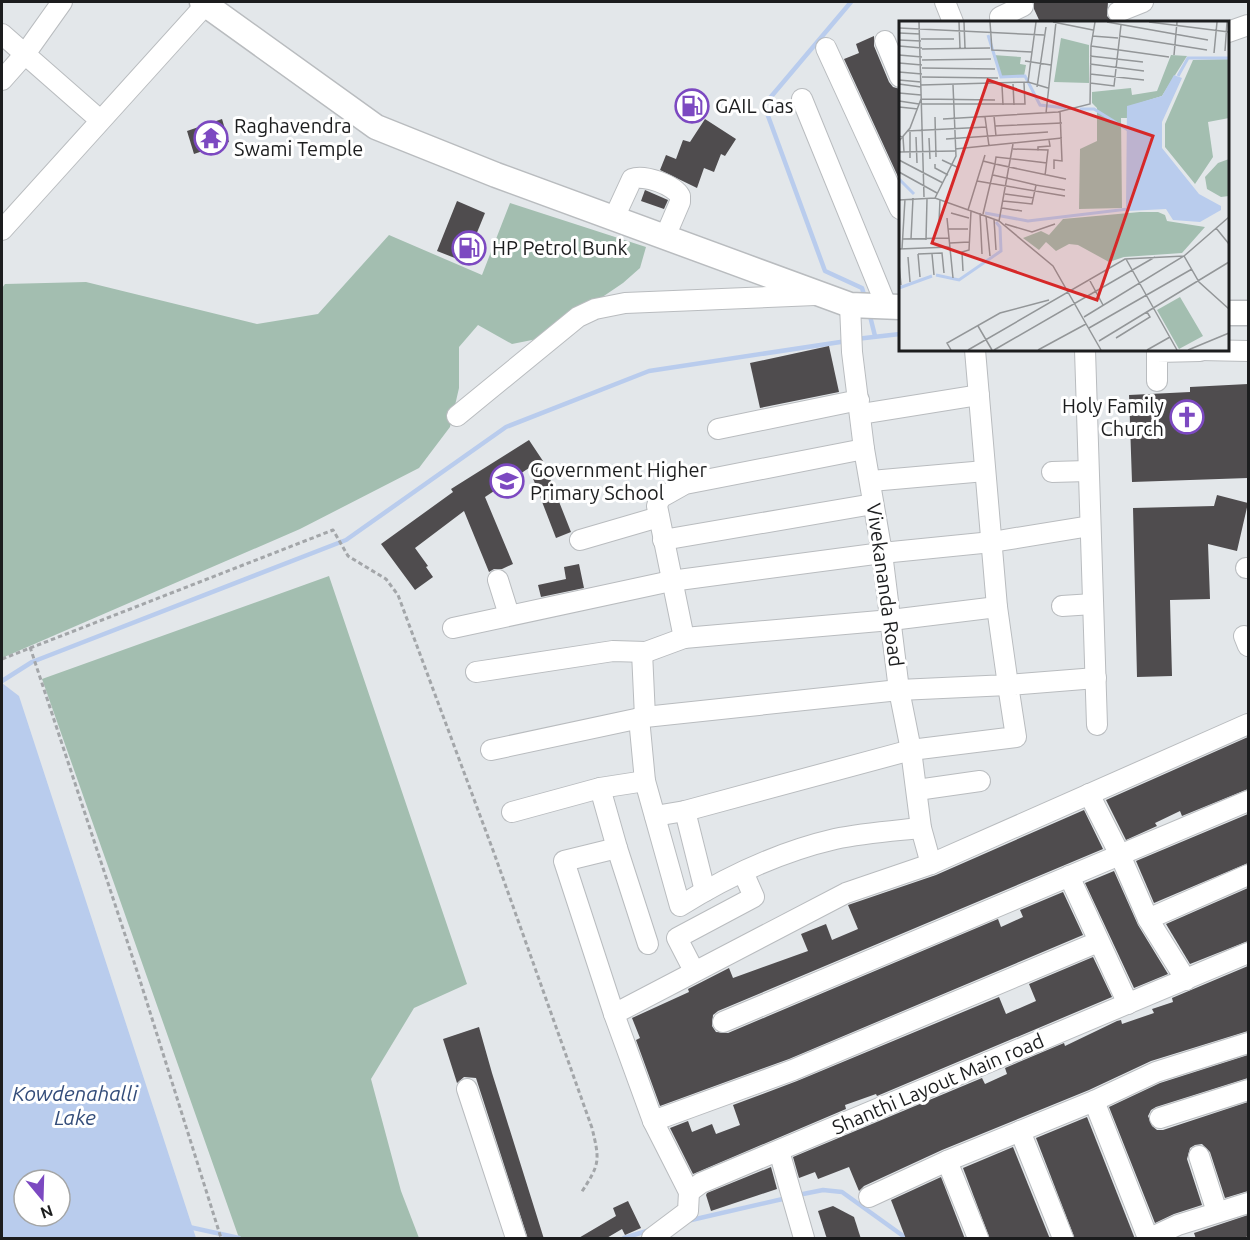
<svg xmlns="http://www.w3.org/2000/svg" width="1250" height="1240" font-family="Ubuntu,sans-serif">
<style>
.green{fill:#a3beb0}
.water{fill:#b9cced;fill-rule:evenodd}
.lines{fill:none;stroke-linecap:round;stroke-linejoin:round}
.stream{stroke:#b9cced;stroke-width:4.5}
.building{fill:#4f4c4e}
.minor-casing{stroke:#b9bcbf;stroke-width:22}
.major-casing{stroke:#b9bcbf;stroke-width:27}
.path{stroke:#a3a6a9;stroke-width:3;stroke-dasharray:4.5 3;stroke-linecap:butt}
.minor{stroke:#fff;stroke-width:20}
.major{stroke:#fff;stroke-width:24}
.labels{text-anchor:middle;stroke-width:6;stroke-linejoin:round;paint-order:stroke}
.poi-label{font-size:20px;fill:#1c1d1e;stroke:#fff;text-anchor:start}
.street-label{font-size:20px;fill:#1c1d1e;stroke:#fff}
.water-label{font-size:21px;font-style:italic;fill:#344d7a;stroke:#fff}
.inset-river{fill:none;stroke:#b9cced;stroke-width:3}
.inset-road{fill:none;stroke:#939698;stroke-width:1.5}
.view{fill:#d62828;fill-opacity:0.15;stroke:#d62828;stroke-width:3}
.inset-edge{fill:none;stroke:#1c1d1e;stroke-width:3}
</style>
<rect width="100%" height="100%" fill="#e3e7ea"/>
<g class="green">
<path d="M510,203L646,247L640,268L623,283L542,338L512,344L478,325L459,347V388L450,427L419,468L300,529L2,658V288L5,284L86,282L257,324L318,314L389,235L482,275Z"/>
<path d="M329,576L467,984L414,1008L371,1079L401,1191L419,1238H239L42,679Z"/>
</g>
<path class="water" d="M2,683L19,696L196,1238H2ZM24,1180H60V1216H24Z"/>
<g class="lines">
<g class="stream">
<path d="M851,2L764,105L825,271L862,288L865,298"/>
<path d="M869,312L875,336"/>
<path d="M856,339L900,334"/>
<path d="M2,681L32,662L346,540L506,427L649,371L847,341"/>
<path d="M798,1195L823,1190L842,1192L906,1238"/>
<path d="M687,1221L787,1198"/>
<path d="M189,1227L239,1238"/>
<path d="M624,1238L650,1230"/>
</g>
</g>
<g class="building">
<path d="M1034,2H1108L1107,16L1113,22H1040L1034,9Z"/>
<path d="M874,36V46L889,82L893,87L900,89V181L844,59L859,53L856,44Z"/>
<path d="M222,119L229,142L194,154L187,131Z"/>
<path d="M705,119L736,139L725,156L721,154L714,172L704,168L697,188L660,170L666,155L676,159L683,140L690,142Z"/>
<path d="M645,190L668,200L664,209L641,201Z"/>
<path d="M457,201L485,213L465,262L437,251Z"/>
<path d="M829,346L839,392L760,408L750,363Z"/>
<path d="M1248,384V478L1132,482L1129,395L1190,392V387Z"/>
<path d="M529,440L543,461L571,532L556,538L529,468L485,497L513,564L502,569H494L489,572L464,511L415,548L428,566L426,567L433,577L415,590L381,544L453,492L451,489Z"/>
<path d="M1217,495L1248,503L1237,551L1208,544L1210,599L1170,600L1172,676L1137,677L1133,508L1214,506Z"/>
<path d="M579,564L584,588L541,597L538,585L566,579L564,567Z"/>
<path d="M1248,737V789L1182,816L1180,811L1155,823L1157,826L1126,840L1106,800Z"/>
<path d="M1084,810L1103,849L718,1011L713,1015L712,1026L716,1032L728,1033L998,919L1001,927L1023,917L1020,910L1063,892L1083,935L789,1059L660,1106L636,1040L640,1038L632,1018L689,992L688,989L729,968L733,978L808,951L801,934L826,924L832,940L858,929L848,905L936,875Z"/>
<path d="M1248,814V863L1154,903L1136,861Z"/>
<path d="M1114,871L1138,925L1168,974L1134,988L1085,883Z"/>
<path d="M1248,888V941L1190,964L1166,924Z"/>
<path d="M1093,957L1112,997L877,1096L876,1094L845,1105L846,1109L693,1174L670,1128L688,1121L692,1132L712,1124L716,1134L740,1125L733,1105L797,1081L999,997L1006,1014L1036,1001L1029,984Z"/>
<path d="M1248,966V1031L1151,1061L1089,1090L942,1150L864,1186L859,1191L849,1167L818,1179L815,1172L799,1178L793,1157L982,1078L985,1084L1007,1074L1005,1068L1064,1043L1065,1046L1117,1021L1121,1020L1122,1024L1154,1013L1152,1009L1173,1002L1172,998Z"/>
<path d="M479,1027L492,1073L544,1239H528L476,1078L464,1077L457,1083L443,1039Z"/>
<path d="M1248,1055V1078L1156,1107L1151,1110L1148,1116L1152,1126L1157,1130H1163L1248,1102V1191L1225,1198L1210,1152L1202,1144L1195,1145L1190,1148L1187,1159L1202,1205L1174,1214L1155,1223L1109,1107L1160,1083Z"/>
<path d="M1087,1117L1135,1239H1075L1036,1138Z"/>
<path d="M1013,1147L1050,1239H990L963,1168Z"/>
<path d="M771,1167L777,1189L711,1211L706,1195L707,1193Z"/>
<path d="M941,1177L965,1239H906L891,1200Z"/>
<path d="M628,1201L641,1228L625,1235L622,1229L605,1239H577L616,1216L613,1208Z"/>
<path d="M833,1206L854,1217L861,1239H827L818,1211Z"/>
<path d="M1248,1215V1236L1242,1239H1196L1194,1233Z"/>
</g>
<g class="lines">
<g class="minor-casing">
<g id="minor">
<path d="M945,2L953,22"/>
<path d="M1118,12L1143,2"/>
<path d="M1001,22L1000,17L1023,6L1022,2"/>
<path d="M1228,32L1248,25"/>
<path d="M2,34L100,120"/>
<path d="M885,41L900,77"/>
<path d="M826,48L900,209"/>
<path d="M2,80L25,54L62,2"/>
<path d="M802,99L886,305"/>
<path d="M614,218L632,179C644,174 674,185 680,196V202L665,237"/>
<path d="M2,230L208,2"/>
<path d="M850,305L852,352L864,449L882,553L899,690L911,750L921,828L931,864"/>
<path d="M1085,350L1097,725"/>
<path d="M1200,350L1248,351"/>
<path d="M1157,381V352L1200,351"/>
<path d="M861,414L979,395"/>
<path d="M457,416L578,317L595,309L625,303L815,295"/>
<path d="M718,429L859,400"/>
<path d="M1052,472L1088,471"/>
<path d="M871,481L985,471"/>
<path d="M580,540L659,517"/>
<path d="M663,540L873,504"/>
<path d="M1246,568H1248"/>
<path d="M498,580L509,615"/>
<path d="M1062,606L1093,604"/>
<path d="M453,628L671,581L882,553L992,542L1090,526"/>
<path d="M1244,636L1248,646"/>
<path d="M684,638L891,620L997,607"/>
<path d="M642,652L645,717"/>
<path d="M476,672L613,651L646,652L684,638L657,506L660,498L685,484L864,449"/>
<path d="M639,718L645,781L680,906C728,876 779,852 835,839C863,833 893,831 921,828"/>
<path d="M491,750L645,717L899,690L1008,685L997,607L975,350"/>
<path d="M600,788L617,848L564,861L614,1014L653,1121L689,1192L688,1211L652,1238"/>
<path d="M917,790L980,781"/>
<path d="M1089,794L1120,855L1148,919L1186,980"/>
<path d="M685,811L705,891"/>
<path d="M512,812L600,788L645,781"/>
<path d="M655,816L685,811L911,750L1016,737L1008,685L1096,678"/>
<path d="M617,848L648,944"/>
<path d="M1069,876L1128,1004"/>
<path d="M1148,919L1248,875"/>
<path d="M694,971L677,938L754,897L743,872"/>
<path d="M614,1014L846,893L931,864L1248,724"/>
<path d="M723,1022L1248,801"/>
<path d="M467,1089L516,1238"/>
<path d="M1094,1101L1148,1238"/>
<path d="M1160,1118L1248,1090"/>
<path d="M653,1121L793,1070L1098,942"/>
<path d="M1020,1131L1063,1238"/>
<path d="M779,1151L804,1238"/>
<path d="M1199,1156L1217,1212"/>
<path d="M689,1192L701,1183L1248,953"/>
<path d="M869,1197L947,1161"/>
<path d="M978,1238L947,1161L1094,1101L1156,1072L1248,1043"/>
<path d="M1150,1238L1178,1225L1248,1203"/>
</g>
</g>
<g class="major-casing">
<g id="major">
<path d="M202,2L376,127L496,175L850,305L900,307"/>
<path d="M1228,313H1248"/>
</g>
</g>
<g class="path">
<path d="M30,647L138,974L221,1238"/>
<path d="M2,659L333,530L348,556L386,579L398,595L494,853L592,1128C600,1161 600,1164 581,1193"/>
</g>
<use href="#minor" class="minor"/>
<use href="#major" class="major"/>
</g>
<defs>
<g id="fuel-ring" transform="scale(1.725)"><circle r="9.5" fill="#fff" stroke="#7c49c1" stroke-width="1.5"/><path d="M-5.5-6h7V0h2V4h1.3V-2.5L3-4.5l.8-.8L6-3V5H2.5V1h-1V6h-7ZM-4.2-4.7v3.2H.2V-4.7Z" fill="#7c49c1"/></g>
<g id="temple-ring" transform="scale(1.725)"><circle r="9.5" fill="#fff" stroke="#7c49c1" stroke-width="1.5"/><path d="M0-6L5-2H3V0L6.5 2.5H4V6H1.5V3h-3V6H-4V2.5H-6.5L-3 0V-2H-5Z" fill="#7c49c1"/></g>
<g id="church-ring" transform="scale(1.725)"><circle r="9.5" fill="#fff" stroke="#7c49c1" stroke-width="1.5"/><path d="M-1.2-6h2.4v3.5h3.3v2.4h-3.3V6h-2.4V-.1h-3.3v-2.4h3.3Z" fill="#7c49c1"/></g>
<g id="school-ring" transform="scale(1.725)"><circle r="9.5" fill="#fff" stroke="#7c49c1" stroke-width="1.5"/><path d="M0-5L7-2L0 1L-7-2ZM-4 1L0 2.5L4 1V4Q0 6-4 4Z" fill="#7c49c1"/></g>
</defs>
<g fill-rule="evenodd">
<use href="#fuel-ring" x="692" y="106"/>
<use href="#temple-ring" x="211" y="138"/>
<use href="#fuel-ring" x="469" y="248"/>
<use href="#church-ring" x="1187" y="417"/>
<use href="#school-ring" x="507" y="481"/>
</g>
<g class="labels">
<g class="poi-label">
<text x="715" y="113">GAIL Gas</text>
<text x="234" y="133">Raghavendra<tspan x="234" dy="23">Swami Temple</tspan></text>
<text x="492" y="255">HP Petrol Bunk</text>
<text x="1164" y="413" text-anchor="end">Holy Family<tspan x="1164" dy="23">Church</tspan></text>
<text x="530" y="477">Government Higher<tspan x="530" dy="23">Primary School</tspan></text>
</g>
<g class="street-label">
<text transform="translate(885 585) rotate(82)" y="7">Vivekananda Road</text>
<text transform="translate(938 1084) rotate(-23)" y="7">Shanthi Layout Main road</text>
</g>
<g class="water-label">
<text x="75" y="1101">Kowdenahalli<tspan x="75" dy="24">Lake</tspan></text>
</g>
</g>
<g transform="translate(899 21)">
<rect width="330" height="330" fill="#e3e7ea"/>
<path d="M162,17L190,24V62L155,61ZM94,34L122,36L121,43L127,44L125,55L102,56ZM272,34L288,35L263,75L228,86V97H222L223,187L180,188L181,128L198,120V87L193,82V71L232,67L233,74L258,70ZM330,38V97L309,101L314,136L296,163L266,126V103L294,39ZM330,138V175L322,176L308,168L306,156L319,142ZM241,191H259L266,194L268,200L306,206L283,232L225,236L210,241L179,224L170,223L157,230L147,221L140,229L124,217L142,210L150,214L164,198ZM281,276L304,315L280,328L258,289Z" fill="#a3beb0"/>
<path d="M275,54L283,57L263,101V127L300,173L322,185V189L301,201L274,199L267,188L229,190L227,186L228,85L263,75Z" fill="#b9cced"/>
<path class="inset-river" d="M89,14L102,56L126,55L141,84L167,87M279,55L289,37H330M181,88H195L229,109M0,158L15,173M86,192L129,200L229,188M37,254L60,259L102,230L101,206L97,201M0,267L33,255"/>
<path class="inset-road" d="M20,1L25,176M60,1L61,27M65,1L66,27M91,1L93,29L133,31M154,1L194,9M208,1L309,19M250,1L330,11M0,7L145,14M0,12L21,13M193,15L219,17M220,15L308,29M22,18H55M0,19L22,20M0,25L23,27M192,25L270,36M23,28L91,27M326,30L328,1M315,32L318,1M0,34L23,36M275,34L278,1M191,35L244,41M23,39L92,38M126,40L152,44M0,42L23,44M191,43L245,50M23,47L96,48M0,51L23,53M191,53L245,59M23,56L99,57M0,59L22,61M129,61L137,1M191,62L215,65L222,4M0,63L22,66M114,63L115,84M22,64L129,61L149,67M103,64L104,84M138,66L147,6M0,72L22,74M0,80L20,83M22,83H126L125,62M0,86L19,88M147,92L157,1M95,95L97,115M36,96L37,136M86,96L90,125M44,98L159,91L191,83L192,25L196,1M96,105L163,102M8,110L88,106M0,115L4,116L5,131M17,116L18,142M30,117L31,138M47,118L149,111M0,120L11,107L22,78L96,79M56,128L163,117M114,128L149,129L146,155M139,130V126L151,125L150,119M0,131L56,130M11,137V111M0,139L44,162M43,139L60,147M84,140L96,143L97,136L148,142M36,143V147L49,154M155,148V139L163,140L161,91M0,151L38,172M94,154L137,164M78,160L166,175M106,173L135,177M36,177L57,135L54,64M0,179L36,177L100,200L154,245L202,329M104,180L133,183L137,164L166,169M103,187L123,190M69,189L86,134M52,192L70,197M81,192L83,233M84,193L96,143L167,158M87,195L91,235M48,197L54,257M95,198L97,229M100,200L114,123M40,201L41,179M106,203L133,211L156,203M317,207L330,223M49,208H69M3,218L50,217M12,218L14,177M27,219L28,178M51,222L70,221M0,228L51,226M3,228L6,178M19,233L43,232L45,252M19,233L21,256M33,233L35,254M9,236L11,261M227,238L278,329M0,243L2,264M64,250L63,231L70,229L72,190M190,258L204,284M185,296L285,235L330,196M79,305L93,329M190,307L293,248M217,317L251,296L248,291M200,320L330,241M52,329L48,322L101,292L150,279M69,329L226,238L285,235L300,261L330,288M95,329L256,236M139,329L187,303M248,329L271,316M289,329L330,312"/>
<path class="view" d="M89,59L254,115L198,279L33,222Z"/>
<rect width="330" height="330" class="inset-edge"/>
</g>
<rect width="1250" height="1240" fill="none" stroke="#1c1d1e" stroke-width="6"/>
<g transform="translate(42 1198) rotate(161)"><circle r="28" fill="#ffffff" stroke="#a4a5a5" stroke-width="1.5"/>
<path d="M0-4.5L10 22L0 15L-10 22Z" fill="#7c49c1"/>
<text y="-9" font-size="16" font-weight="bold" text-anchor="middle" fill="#1c1d1e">N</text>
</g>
</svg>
